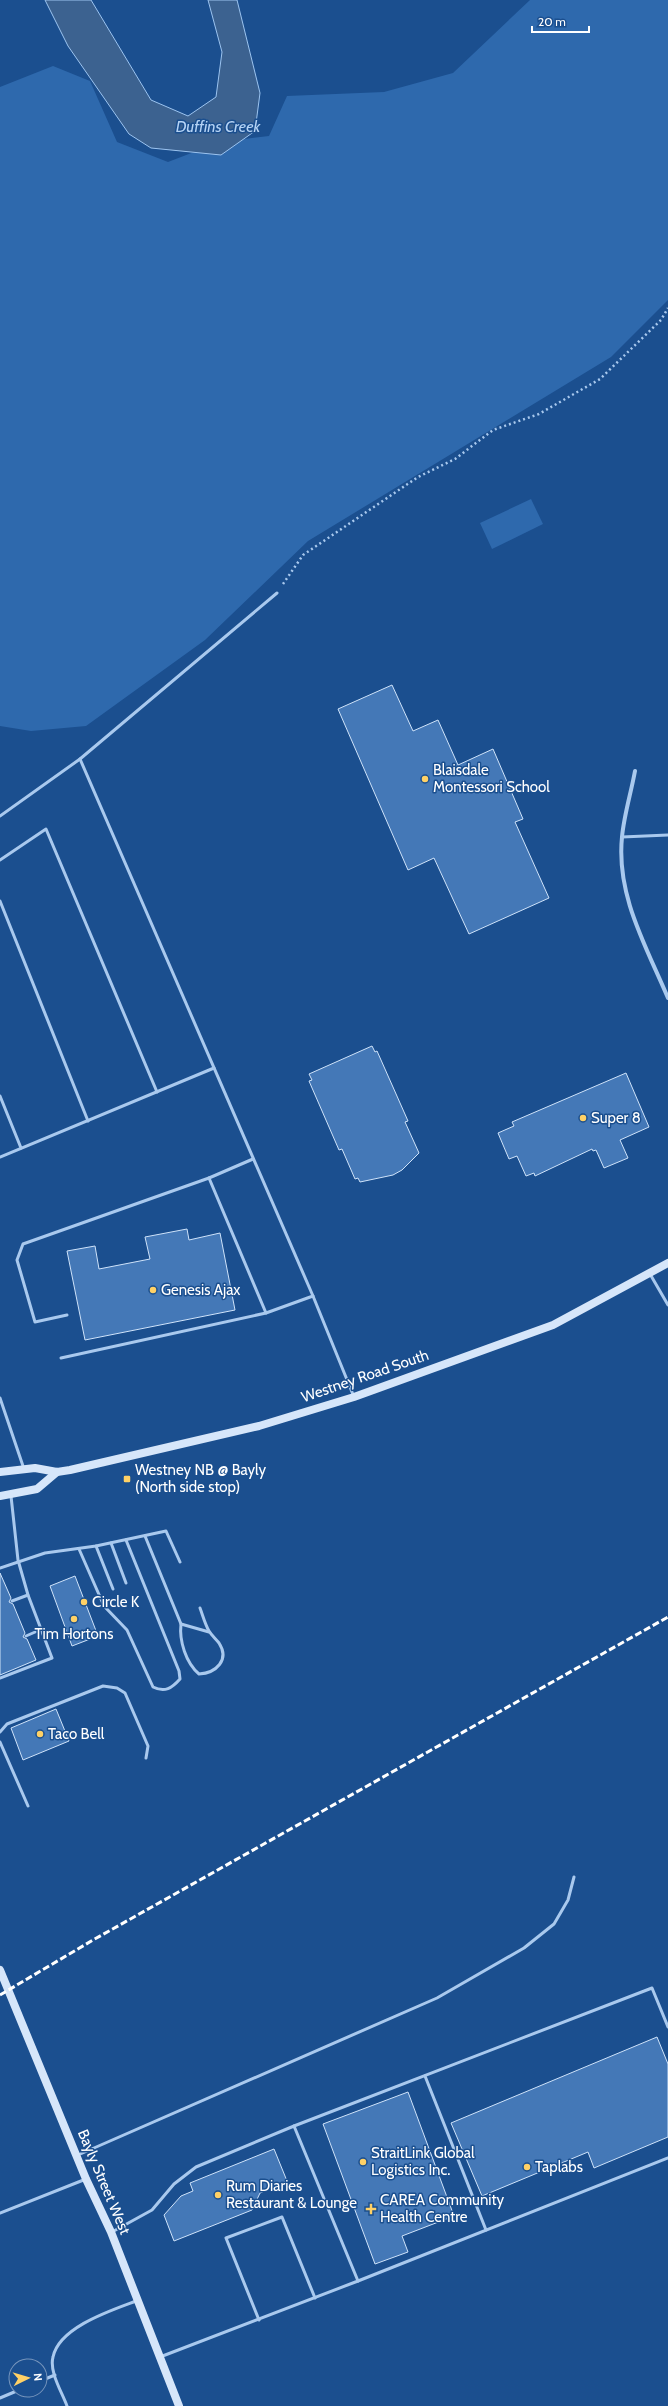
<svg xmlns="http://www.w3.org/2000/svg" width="668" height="2406" font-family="Cabin,sans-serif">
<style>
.green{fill:#2e69ad}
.water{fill:#3c6290;stroke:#9cc4f0}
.building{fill:#4478b7;stroke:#cfe3fa}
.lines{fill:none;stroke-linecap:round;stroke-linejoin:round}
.path{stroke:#a9c9ee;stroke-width:2.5;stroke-dasharray:2 3;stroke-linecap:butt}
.service{stroke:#a9c9ee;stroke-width:3}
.minor{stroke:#a9c9ee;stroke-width:4}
.secondary{stroke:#d6e6fa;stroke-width:8}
.rail{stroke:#fff;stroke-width:3;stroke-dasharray:7 3;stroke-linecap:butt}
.poi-dot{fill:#ffd166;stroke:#1b4f8f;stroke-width:1.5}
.labels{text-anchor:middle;stroke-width:3;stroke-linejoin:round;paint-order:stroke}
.poi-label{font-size:15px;fill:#fff;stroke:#1b4f8f;text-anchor:start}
.street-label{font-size:15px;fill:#fff;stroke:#1b4f8f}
.water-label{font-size:16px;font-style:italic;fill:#b5d3f5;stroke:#1b4f8f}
</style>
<rect width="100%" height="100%" fill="#1b4f8f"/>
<g class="green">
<path d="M530,0H668V300L611,357L308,541L205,640L86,726L31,731L0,726V87L53,66L90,81L117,142L168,162L220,142L269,136L287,96L384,92L453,73Z"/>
<path d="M531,499L543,524L492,549L480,523Z"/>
</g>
<path class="water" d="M45,0H91L151,100L188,116L216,97L222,52L208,0H237L260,93L255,131L221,155L151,148L129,134L68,46Z"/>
<g class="building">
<path d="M392,685L413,731L438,720L458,765L493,749L523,819L515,822L549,898L469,934L434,858L408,870L338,709Z"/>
<path d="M372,1046L375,1052L377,1051L408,1121L405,1122L419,1153L402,1170L393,1175L360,1182L358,1178L355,1179L342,1149L339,1150L309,1081L312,1080L309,1074Z"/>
<path d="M626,1073L649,1127L620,1140L628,1158L604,1168L596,1150L593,1151L592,1149L535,1176L534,1173L526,1176L517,1156L509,1159L498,1133L514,1126L512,1122Z"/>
<path d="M187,1229L189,1240L220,1233L235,1310L85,1340L67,1251L95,1246L99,1269L150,1259L145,1237Z"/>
<path d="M0,1573L11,1598L9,1602L13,1604L25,1633L23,1637L27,1639L36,1660L0,1675Z"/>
<path d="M75,1576L98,1636L72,1646L50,1586Z"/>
<path d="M56,1709L69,1741L23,1760L11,1728Z"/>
<path d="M657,2037L668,2064V2137L594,2168L588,2152L482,2196L451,2123Z"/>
<path d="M408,2092L454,2216L402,2236L408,2252L375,2264L323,2124Z"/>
<path d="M274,2149L287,2181L260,2193L252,2210L174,2241L164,2215L181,2196L193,2191L190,2183Z"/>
</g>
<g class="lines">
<path class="path" d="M283,584L303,555L418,477L455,459L493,430L539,414L600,379L661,320L668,308"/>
<g class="service">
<path d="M80,759L313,1296L354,1397"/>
<path d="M0,816L80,759L277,593"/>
<path d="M622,837L668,835"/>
<path d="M0,860L46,829L157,1092"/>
<path d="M0,901L88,1121"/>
<path d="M0,1096L21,1148"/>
<path d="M0,1157L214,1068"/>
<path d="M253,1159L209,1178L266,1313L313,1296"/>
<path d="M650,1274L668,1305"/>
<path d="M67,1315L35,1322L17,1260L23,1244L209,1178"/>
<path d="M61,1358L266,1313"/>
<path d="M0,1398L24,1469"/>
<path d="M145,1536L181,1624C179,1641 186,1663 199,1674C216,1673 230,1660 219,1643C216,1639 212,1636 209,1631C205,1624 203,1616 200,1608"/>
<path d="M111,1543L126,1583"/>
<path d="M96,1546L113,1589"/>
<path d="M79,1549L104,1606L127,1630L153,1687C165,1693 172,1688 180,1679L179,1671L126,1540"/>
<path d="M0,1568L45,1553L96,1546L166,1531L180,1562"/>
<path d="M12,1601L28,1595"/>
<path d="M181,1624L209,1632"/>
<path d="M26,1636L42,1629"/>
<path d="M0,1678L52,1658L28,1595L18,1560L11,1496"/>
<path d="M0,1732L7,1724L103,1686L117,1688L125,1693L148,1746L146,1758"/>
<path d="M0,1742L28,1806"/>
<path d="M425,2076L486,2230"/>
<path d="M294,2126L652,1988L668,2027"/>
<path d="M78,2155L437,1998L524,1948L554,1924L568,1900L574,1877"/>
<path d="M0,2213L86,2179"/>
<path d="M112,2232L152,2210L174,2184L196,2167L294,2126L358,2281L160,2357"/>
<path d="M358,2281L668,2158"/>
<path d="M259,2320L226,2238L282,2217L315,2298"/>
<path d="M40,2381L55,2375"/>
<path d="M0,2398L19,2390"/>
<path d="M67,2406C62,2392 49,2372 53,2357C59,2327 112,2310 136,2301"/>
</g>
<path class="minor" d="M635,771C631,793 624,815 622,837C616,895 646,946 668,998"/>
<g class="secondary">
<path d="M0,1472L35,1468L57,1472L70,1470L259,1426L354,1397L553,1325L668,1263"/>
<path d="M0,1496L37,1489L57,1472"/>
<path d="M0,1970L86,2179L111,2232L179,2406"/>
</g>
<path class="rail" d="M0,1995L93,1940L668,1617"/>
</g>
<g class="poi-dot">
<circle cx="425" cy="779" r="4"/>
<circle cx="583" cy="1118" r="4"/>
<circle cx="153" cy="1290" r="4"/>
<rect x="123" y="1475" width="8" height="8" rx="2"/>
<circle cx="84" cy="1602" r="4"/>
<circle cx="74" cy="1619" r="4"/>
<circle cx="40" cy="1734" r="4"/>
<circle cx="363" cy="2162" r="4"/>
<circle cx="527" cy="2167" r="4"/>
<circle cx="218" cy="2195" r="4"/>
<path d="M369 2203h4v4h4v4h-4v4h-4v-4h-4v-4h4z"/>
</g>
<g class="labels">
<g class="poi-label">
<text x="433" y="775">Blaisdale<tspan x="433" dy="17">Montessori School</tspan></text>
<text x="591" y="1123">Super 8</text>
<text x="161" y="1295">Genesis Ajax</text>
<text x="135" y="1475">Westney NB @ Bayly<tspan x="135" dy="17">(North side stop)</tspan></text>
<text x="92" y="1607">Circle K</text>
<text x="74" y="1639" text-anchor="middle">Tim Hortons</text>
<text x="48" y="1739">Taco Bell</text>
<text x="371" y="2158">StraitLink Global<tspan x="371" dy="17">Logistics Inc.</tspan></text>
<text x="535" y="2172">Taplabs</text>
<text x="226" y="2191">Rum Diaries<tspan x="226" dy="17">Restaurant &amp; Lounge</tspan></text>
<text x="380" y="2205">CAREA Community<tspan x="380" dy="17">Health Centre</tspan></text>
</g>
<g class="street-label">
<text transform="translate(365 1376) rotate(-19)" y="5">Westney Road South</text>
<text transform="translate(104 2182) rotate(67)" y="5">Bayly Street West</text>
</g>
<g class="water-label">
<text x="218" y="132">Duffins Creek</text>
</g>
</g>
<g transform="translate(28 2378) rotate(85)"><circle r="19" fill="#1b4f8f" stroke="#7695bc"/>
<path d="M0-3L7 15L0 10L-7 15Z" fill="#ffd166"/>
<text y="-6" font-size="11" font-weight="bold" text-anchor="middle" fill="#ffffff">N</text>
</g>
<path d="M532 26v6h57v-6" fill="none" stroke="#ffffff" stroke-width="2"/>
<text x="538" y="26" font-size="12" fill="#ffffff" stroke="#1b4f8f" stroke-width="3" paint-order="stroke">20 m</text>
</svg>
